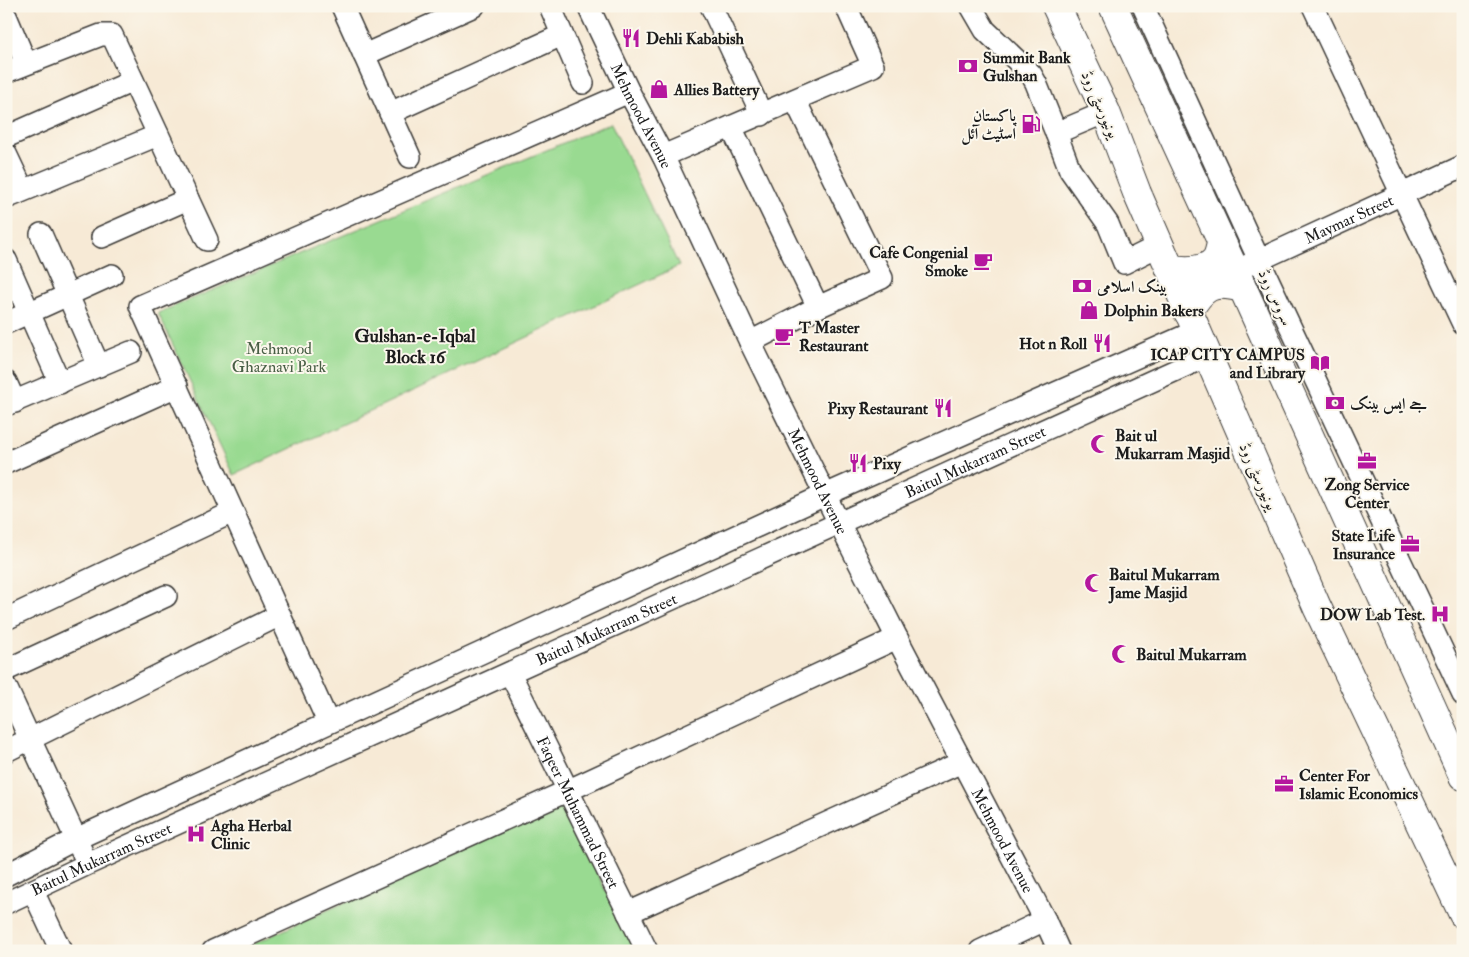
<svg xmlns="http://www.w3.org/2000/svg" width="1469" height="957" font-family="'IM FELL Double Pica',Amiri,serif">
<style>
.green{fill:#99da91;stroke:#5a7b56}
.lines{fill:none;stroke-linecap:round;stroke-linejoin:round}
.minor-casing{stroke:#3d3b38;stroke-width:24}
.major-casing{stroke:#3d3b38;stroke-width:30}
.minor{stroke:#fff;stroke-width:21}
.major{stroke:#fff;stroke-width:28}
.labels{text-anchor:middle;stroke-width:4;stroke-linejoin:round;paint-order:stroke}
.poi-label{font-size:16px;font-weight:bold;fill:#1c1c1c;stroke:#fbf7ec;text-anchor:start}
.street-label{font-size:16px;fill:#1c1c1c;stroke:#fbf7ec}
.park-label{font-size:16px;fill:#485e45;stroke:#fbf7ec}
.neighbourhood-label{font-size:18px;font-weight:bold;fill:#1c1c1c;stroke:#fbf7ec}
</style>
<rect width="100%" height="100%" fill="#fbf7ec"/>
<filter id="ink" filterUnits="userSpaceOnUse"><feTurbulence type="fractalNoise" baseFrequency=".02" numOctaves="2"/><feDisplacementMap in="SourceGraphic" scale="10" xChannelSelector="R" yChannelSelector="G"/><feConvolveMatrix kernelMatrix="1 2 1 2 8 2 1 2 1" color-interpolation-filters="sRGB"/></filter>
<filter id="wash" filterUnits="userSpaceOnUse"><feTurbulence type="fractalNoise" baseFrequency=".0096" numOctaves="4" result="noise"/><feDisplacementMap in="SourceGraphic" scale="20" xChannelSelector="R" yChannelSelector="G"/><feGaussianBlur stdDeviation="1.12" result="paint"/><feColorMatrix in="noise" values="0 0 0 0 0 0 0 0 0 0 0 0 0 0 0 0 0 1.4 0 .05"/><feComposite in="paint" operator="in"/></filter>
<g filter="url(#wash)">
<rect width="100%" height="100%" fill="#f7ead6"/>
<g class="green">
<path d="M611,123L679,266L234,475L158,313Z"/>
<path d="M563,803L635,951H238Z"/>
</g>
</g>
<g filter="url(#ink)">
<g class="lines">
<g class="minor-casing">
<g id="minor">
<path d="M342,6L410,157"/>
<path d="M550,6L583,83"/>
<path id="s1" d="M588,6L629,92L663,156L750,342L839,523L897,638L1045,920L1059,951"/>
<path d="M711,6L762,115"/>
<path d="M971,6L985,30L1031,74L1036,83L1056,133L1106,112"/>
<path d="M1143,6L1259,260L1463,694"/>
<path d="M1313,6L1463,324"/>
<path d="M6,16L26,63"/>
<path d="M364,55L474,6"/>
<path d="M6,72L101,35H112L207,240"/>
<path d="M390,113L562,35"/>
<path d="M731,127L818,307"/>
<path d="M1056,133L1070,170L1108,224L1124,263L1160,245"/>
<path d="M6,137L133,81"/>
<path d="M6,154L23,190"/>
<path d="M663,156L873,66L846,6"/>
<path d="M6,198L158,135"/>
<path d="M41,234L99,366"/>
<path d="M102,237L188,199"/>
<path d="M6,260L60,383"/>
<path id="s2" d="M1248,265L1463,166"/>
<path d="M6,323L112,275"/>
<path d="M750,342L818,307L882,278L795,100"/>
<path d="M6,382L15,402"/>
<path d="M6,405L131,352"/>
<path d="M6,463L177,386"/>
<path d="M6,619L233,512"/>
<path d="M6,670L166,596"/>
<path id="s3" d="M510,673L647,951"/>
<path d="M6,687L82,852"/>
<path d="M328,722L140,306L629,92"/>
<path d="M6,751L280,615"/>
<path d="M6,875L76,839L825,495L1196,331"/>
<path d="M33,891L61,951"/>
<path id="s4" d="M6,903L88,864L1207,356"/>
<path d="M628,913L962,762"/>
<path d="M213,951L567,791L897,638"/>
<path d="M980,951L1045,920"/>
</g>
</g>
<g class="major-casing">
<g id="major">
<path d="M1056,6L1106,112L1137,193L1317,607L1463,914"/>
<path d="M1113,6L1235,271L1463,776"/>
<path d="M1170,269C1185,271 1206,273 1216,259C1219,254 1220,248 1221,243"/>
<path d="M1188,312C1203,286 1212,280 1242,288"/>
</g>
</g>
<use href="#minor" class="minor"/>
<use href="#major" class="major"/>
</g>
</g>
<defs>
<g id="restaurant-bare" transform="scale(1.5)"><path d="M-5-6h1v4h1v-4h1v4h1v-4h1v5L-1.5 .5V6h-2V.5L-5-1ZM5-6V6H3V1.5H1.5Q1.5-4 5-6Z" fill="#b5179e" stroke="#fbf7ec" stroke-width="2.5" paint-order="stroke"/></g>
<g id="bank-bare" transform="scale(1.5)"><path d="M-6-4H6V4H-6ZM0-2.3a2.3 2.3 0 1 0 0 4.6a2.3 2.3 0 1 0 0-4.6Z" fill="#b5179e" stroke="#fbf7ec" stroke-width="2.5" paint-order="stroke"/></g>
<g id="shop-bare" transform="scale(1.5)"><path d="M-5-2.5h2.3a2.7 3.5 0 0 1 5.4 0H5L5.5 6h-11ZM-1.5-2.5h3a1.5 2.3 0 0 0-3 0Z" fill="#b5179e" stroke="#fbf7ec" stroke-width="2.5" paint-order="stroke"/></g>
<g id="fuel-bare" transform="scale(1.5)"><path d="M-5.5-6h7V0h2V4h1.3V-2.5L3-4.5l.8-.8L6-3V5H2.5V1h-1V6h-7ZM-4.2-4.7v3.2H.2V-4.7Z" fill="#b5179e" stroke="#fbf7ec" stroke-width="2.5" paint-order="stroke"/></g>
<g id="cafe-bare" transform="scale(1.5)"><path d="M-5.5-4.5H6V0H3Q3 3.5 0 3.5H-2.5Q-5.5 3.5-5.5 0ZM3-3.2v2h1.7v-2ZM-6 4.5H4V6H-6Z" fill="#b5179e" stroke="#fbf7ec" stroke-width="2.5" paint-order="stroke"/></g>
<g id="library-bare" transform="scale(1.5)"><path d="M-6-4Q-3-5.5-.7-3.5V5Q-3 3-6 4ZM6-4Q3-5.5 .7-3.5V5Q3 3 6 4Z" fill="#b5179e" stroke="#fbf7ec" stroke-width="2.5" paint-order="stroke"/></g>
<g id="mosque-bare" transform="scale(1.5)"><path d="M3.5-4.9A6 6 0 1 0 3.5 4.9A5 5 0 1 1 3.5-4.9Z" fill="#b5179e" stroke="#fbf7ec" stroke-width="2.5" paint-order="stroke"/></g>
<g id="office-bare" transform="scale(1.5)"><path d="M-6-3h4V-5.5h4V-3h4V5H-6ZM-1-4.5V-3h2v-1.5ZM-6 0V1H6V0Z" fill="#b5179e" stroke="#fbf7ec" stroke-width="2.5" paint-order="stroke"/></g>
<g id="hospital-bare" transform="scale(1.5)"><path d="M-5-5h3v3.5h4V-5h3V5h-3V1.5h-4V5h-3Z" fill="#b5179e" stroke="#fbf7ec" stroke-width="2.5" paint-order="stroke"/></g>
</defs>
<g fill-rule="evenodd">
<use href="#restaurant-bare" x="631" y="38"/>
<use href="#bank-bare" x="968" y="66"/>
<use href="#shop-bare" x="659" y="89"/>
<use href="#fuel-bare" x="1031" y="124"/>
<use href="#cafe-bare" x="983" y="261"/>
<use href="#bank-bare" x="1082" y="286"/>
<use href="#shop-bare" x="1089" y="310"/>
<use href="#cafe-bare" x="784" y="336"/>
<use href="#restaurant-bare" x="1102" y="343"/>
<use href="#library-bare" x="1320" y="363"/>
<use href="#bank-bare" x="1335" y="403"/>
<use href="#restaurant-bare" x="943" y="408"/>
<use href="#mosque-bare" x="1100" y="444"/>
<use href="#office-bare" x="1367" y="461"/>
<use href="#restaurant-bare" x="858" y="463"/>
<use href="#office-bare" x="1410" y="544"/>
<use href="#mosque-bare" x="1094" y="583"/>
<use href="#hospital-bare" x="1440" y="614"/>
<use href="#mosque-bare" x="1121" y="654"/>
<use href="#office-bare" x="1284" y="784"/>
<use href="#hospital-bare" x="196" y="834"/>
</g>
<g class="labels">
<g class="poi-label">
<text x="646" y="44">Dehli Kababish</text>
<text x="983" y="63">Summit Bank<tspan x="983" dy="18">Gulshan</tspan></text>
<text x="674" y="95">Allies Battery</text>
<text x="1016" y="121" text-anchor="end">پاکستان<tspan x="1016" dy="18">اسٹیٹ آئل</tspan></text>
<text x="968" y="258" text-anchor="end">Cafe Congenial<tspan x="968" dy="18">Smoke</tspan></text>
<text x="1097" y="292">بینک اسلامی</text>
<text x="1104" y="316">Dolphin Bakers</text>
<text x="799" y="333">T Master<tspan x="799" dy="18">Restaurant</tspan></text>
<text x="1087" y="349" text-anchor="end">Hot n Roll</text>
<text x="1305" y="360" text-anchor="end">ICAP CITY CAMPUS<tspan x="1305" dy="18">and Library</tspan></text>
<text x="1350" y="409">جے ایس بینک</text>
<text x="928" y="414" text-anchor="end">Pixy Restaurant</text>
<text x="1115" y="441">Bait ul<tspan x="1115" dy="18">Mukarram Masjid</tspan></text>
<text x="873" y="469">Pixy</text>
<text x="1367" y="490" text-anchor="middle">Zong Service<tspan x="1367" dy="18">Center</tspan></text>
<text x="1395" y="541" text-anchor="end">State Life<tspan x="1395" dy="18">Insurance</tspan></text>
<text x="1109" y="580">Baitul Mukarram<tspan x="1109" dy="18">Jame Masjid</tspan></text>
<text x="1425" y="620" text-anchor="end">DOW Lab Test.</text>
<text x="1136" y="660">Baitul Mukarram</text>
<text x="1299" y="781">Center For<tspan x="1299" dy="18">Islamic Economics</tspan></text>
<text x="211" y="831">Agha Herbal<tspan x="211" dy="18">Clinic</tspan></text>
</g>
<g class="street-label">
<text transform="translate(1101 104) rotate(66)" y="6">یونیورسٹی روڈ</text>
<text dy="6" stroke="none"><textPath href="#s1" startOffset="122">Mehmood Avenue</textPath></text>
<text dy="6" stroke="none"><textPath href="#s2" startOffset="111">Maymar Street</textPath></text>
<text transform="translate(1276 297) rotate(65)" y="6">سروس روڈ</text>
<text dy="6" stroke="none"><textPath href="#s4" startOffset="1065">Baitul Mukarram Street</textPath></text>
<text transform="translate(1259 476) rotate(66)" y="6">یونیورسٹی روڈ</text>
<text dy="6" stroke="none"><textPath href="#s1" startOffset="528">Mehmood Avenue</textPath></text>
<text dy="6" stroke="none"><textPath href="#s4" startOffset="660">Baitul Mukarram Street</textPath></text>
<text dy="6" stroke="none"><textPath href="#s3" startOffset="155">Faqeer Muhammad Street</textPath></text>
<text dy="6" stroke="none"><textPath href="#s1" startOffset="932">Mehmood Avenue</textPath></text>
<text dy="6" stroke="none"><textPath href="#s4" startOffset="105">Baitul Mukarram Street</textPath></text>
</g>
<g class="park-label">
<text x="279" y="354">Mehmood<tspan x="279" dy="18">Ghaznavi Park</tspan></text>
</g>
<g class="neighbourhood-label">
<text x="415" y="342">Gulshan-e-Iqbal<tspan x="415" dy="21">Block 16</tspan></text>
</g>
</g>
<rect width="1469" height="957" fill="none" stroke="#fbf7ec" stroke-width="25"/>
</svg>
